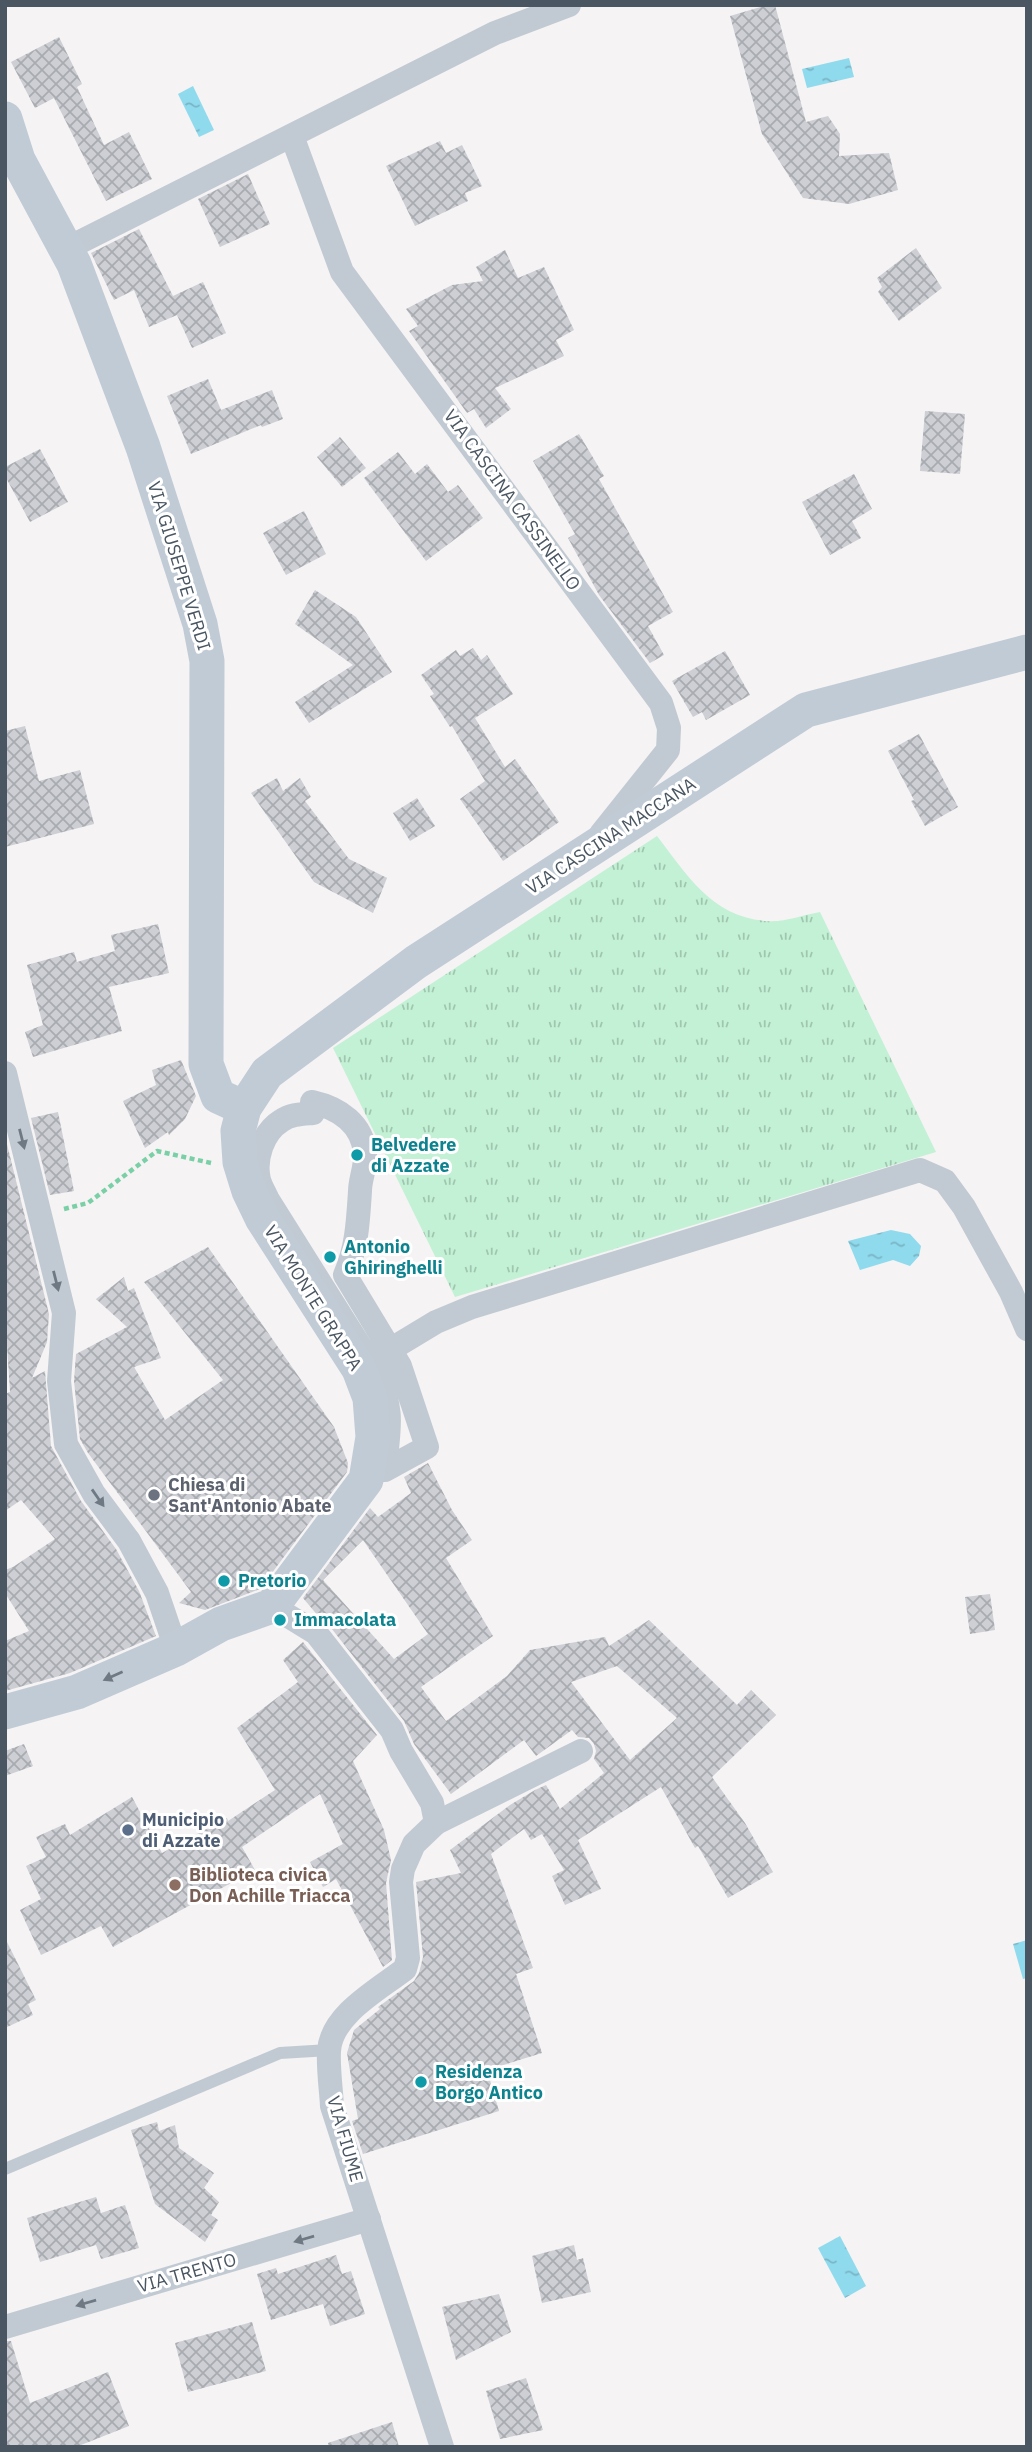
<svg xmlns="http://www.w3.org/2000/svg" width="1032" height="2452" font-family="'IBM Plex Sans',sans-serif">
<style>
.grass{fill:url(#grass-tufts)}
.water{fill:url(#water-ripples)}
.building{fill:url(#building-cross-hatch);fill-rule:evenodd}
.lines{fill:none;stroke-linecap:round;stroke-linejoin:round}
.path{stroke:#7ad0a6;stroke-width:4.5;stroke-dasharray:5 3.5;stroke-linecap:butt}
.lane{stroke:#c1cad2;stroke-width:12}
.street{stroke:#c1cad2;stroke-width:24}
.secondary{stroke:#c1cbd6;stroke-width:35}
.oneway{fill:#6e7983}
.oneway2{fill:#6e7984}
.culture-dot{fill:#0f9aa8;stroke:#fff;stroke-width:2.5}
.worship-dot{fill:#6b7280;stroke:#fff;stroke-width:2.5}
.service-dot{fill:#5c6f8a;stroke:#fff;stroke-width:2.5}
.education-dot{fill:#8d6e63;stroke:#fff;stroke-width:2.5}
.labels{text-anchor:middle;stroke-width:6;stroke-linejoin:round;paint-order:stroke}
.street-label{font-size:18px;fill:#4a5661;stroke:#fff}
.culture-label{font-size:18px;font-weight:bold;fill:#0d838f;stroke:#fff;text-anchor:start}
.worship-label{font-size:18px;font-weight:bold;fill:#5b616d;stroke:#fff;text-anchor:start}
.service-label{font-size:18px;font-weight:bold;fill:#4e5e75;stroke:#fff;text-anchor:start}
.education-label{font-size:18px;font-weight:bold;fill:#785e54;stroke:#fff;text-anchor:start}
</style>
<defs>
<pattern id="grass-tufts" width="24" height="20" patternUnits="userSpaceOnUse" patternTransform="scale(1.75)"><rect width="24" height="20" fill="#c3f1d5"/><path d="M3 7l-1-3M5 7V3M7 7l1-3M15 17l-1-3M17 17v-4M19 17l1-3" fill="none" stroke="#a0c6b0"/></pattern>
<pattern id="water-ripples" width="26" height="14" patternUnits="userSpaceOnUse" patternTransform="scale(1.75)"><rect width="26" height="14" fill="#90daee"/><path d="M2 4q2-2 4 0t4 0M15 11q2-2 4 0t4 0" fill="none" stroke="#78b4c4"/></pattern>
<pattern id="building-cross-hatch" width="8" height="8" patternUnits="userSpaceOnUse" patternTransform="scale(1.75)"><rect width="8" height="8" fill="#cdcfd5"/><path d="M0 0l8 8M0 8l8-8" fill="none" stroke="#a8abb0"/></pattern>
</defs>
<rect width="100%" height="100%" fill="#f5f3f3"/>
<path class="grass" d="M657,836C687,875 712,917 766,921C782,923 803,915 820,912L936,1152L455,1297L333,1048Z"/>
<g class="water">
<path d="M849,58L854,77L807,88L802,69Z"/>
<path d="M193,86L214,130L199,137L178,94Z"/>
<path d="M891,1230L910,1234L921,1246L919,1256L910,1266L893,1260L860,1270L848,1241Z"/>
<path d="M1027,1940V1978L1023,1979L1013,1944Z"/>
<path d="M840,2236L866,2286L845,2298L818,2248Z"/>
</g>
<g class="building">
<path d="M767,5H775L806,122L828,116L840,134L839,156L889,153L898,190L849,204L803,198L762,134L730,16Z"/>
<path d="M59,37L82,84L77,87L104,145L129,132L152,179L106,201L54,98L35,108L11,62Z"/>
<path d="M440,141L446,153L462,145L482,186L465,193L468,201L415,226L386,166Z"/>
<path d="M248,174L270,224L220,247L198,199Z"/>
<path d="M139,229L173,296L203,282L226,333L192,348L177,315L149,327L134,290L114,300L91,253Z"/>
<path d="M916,248L942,288L899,321L878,292L882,287L877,278Z"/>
<path d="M505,250L518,278L544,267L574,330L556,340L564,356L495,388L511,409L486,428L474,409L467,413L409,331L418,326L406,309L452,285L483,281L476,267Z"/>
<path d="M208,379L221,410L272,390L283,419L262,427L261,425L191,454L167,396Z"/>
<path d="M925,411L965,414L960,474L920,471Z"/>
<path d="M579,434L604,476L599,479L673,612L648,626L664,655L650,663L599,595L568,538L575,534L533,461Z"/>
<path d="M340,437L366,468L342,487L317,457Z"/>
<path d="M40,449L68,502L30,522L5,476V467Z"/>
<path d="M398,452L415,474L427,464L448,492L458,485L483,518L426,561L364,478Z"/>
<path d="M854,474L872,509L852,521L861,538L830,555L802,502Z"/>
<path d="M304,511L326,554L286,575L263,533Z"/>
<path d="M315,590L356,617L392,672L309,723L295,702L353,665L295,624Z"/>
<path d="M473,648L481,660L487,655L513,694L475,718L505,767L515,759L559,822L503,861L460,799L485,781L452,726L450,727L430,696L434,694L421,675L456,650L460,656Z"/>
<path d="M725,651L750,695L706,720L702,712L693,717L672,681Z"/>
<path d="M25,726L39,781L80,770L94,824L5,847V731Z"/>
<path d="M919,734L958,807L925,826L911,801L914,800L888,751Z"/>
<path d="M277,778L283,791L300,778L311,797L305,801L349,859L387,878L373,913L314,882L251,793Z"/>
<path d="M417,798L435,826L410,841L393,813Z"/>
<path d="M158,924L169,973L109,987L122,1031L33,1057L25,1032L43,1025L27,965L74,952L77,962L115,951L111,935Z"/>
<path d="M181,1060L196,1096L185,1119L169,1135L168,1132L145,1148L123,1101L156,1085L152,1070Z"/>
<path d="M58,1112L74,1191L50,1195L31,1118Z"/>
<path d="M5,1136L49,1314L47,1342L32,1378L45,1371L51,1446L81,1501L116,1549L139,1591L156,1636L70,1673L5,1691V1641L29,1631L5,1593V1570L13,1567L55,1539L21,1500L5,1511V1394L10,1392L7,1345L5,1346Z"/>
<path d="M208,1247L334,1427L348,1463L347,1472L260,1589L205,1610L179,1603L191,1592L88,1453L80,1439L74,1381L76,1354L127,1327L96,1299L124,1277L128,1291L134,1288L161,1358L134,1367L165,1420L223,1380L144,1282Z"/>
<path d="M428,1463L452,1510L472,1540L446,1558L493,1636L421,1687L446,1721L507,1676L530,1650L605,1637L609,1646L649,1620L737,1705L751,1690L776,1715L712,1777L745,1823L773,1872L728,1898L698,1846L695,1848L661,1787L578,1840L601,1889L565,1905L552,1876L564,1870L542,1834L531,1840L524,1829L491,1854L533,1968L516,1974L542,2053L487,2070L499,2111L363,2154L352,2121L358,2119L347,2053L354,2030L380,2009L378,2007L414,1981L419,1973L423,1957L416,1882L461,1873L450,1850L510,1805L535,1790L546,1785L560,1809L604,1773L594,1759L596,1751L594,1744L589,1738L578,1737L572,1730L536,1756L524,1740L451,1794L414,1744L404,1721L328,1624L319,1617L303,1598L370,1508L378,1517L411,1493L404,1477ZM363,1540L428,1634L394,1659L323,1580ZM617,1666L677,1718L630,1760L571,1682Z"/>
<path d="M990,1594L995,1630L970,1634L965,1597Z"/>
<path d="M303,1642L377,1735L353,1761L384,1830L391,1860L386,1883L392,1960L383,1967L336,1879L323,1887L310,1862L343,1844L320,1794L242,1847L255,1870L113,1947L101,1926L41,1955L20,1910L41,1899L26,1866L46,1857L36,1837L65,1824L70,1835L132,1797L162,1853L227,1818L228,1821L275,1790L237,1728L298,1682L283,1660Z"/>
<path d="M24,1744L33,1766L5,1776V1751Z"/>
<path d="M5,1938L36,2000L28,2004L33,2015L5,2028Z"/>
<path d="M157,2122L159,2131L175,2125L179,2148L214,2173L204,2188L219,2202L211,2215L218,2220L205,2242L155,2204L131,2130Z"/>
<path d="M96,2197L101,2213L125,2205L139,2248L101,2259L96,2245L40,2262L27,2218Z"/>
<path d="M574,2245L577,2260L583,2258L591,2292L542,2303L532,2256Z"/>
<path d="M336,2255L342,2274L351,2271L365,2314L330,2326L323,2304L271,2320L257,2274L276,2268L278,2274Z"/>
<path d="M499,2294L511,2332L456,2360L442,2307Z"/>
<path d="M252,2322L266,2371L188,2392L175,2343Z"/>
<path d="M5,2341H11L30,2403L108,2372L129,2426L76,2447H5Z"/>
<path d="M526,2378L543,2430L500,2439L486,2391Z"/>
<path d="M392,2422L399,2447H329L328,2443Z"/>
</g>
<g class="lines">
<path class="path" d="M64,1209L88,1203L157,1151L211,1163"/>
<path class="lane" d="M5,2169L280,2053L329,2050"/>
<g class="street">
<path d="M292,136L342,272L661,703L669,728L668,750L601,834"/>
<path d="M66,249L495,33L569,5"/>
<path d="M5,1073L64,1313L59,1381L66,1444L94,1494L129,1541L157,1593L176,1649"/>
<path d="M312,1102C339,1108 363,1124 365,1154C366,1167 360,1179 360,1191C358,1222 357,1247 345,1275L400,1366L427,1447L385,1470C388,1428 395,1416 378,1375L268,1200C265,1193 261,1187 259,1180C254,1159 263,1132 281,1121C291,1114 302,1114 313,1113Z"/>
<path d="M378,1357L436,1322L472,1307L920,1170L945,1181L964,1207L1011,1292L1027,1329"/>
<path d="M272,1606L316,1633L392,1730L401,1751L432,1803L436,1823"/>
<path d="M5,2327L369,2219"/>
<path d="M442,2447L332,2106C331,2088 328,2069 329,2051C331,2015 378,1990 405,1969L408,1958L401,1882L403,1869L414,1844L436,1823L581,1751"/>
</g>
<g class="secondary">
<path d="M5,119L18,160L74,264L143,447L200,624L207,661L206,1064L218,1096L244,1108"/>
<path d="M5,1712L77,1692L176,1649L221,1624L272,1606L366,1480L373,1437L370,1398L359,1369L262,1218L249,1191L240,1162L238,1131L244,1108L267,1073L416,962L806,710L1027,652"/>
</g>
</g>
<defs><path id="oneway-solid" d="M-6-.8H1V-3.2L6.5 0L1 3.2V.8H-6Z" transform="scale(1.75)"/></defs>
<g class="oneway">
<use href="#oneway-solid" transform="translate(22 1139) rotate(76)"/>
<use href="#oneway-solid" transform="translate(56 1281) rotate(76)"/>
<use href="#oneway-solid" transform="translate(98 1498) rotate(55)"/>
<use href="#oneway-solid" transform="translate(304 2239) rotate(164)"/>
<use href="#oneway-solid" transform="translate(86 2303) rotate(164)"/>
</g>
<use class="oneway2" href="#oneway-solid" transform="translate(113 1676) rotate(156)"/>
<g class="culture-dot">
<circle cx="357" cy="1155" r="7"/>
<circle cx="330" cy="1257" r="7"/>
<circle cx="224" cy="1581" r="7"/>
<circle cx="280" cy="1620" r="7"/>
<circle cx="421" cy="2082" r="7"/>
</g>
<circle class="worship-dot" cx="154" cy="1495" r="7"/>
<circle class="service-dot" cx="128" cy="1830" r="7"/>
<circle class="education-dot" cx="175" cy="1885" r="7"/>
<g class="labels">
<g class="street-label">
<text transform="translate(512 500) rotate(54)" y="6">VIA CASCINA CASSINELLO</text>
<text transform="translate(179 566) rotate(73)" y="6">VIA GIUSEPPE VERDI</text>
<text transform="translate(611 836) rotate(-33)" y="6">VIA CASCINA MACCANA</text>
<text transform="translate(313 1298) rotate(58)" y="6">VIA MONTE GRAPPA</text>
<text transform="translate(345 2139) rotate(74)" y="6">VIA FIUME</text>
<text transform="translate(187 2273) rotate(-16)" y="6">VIA TRENTO</text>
</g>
<g class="culture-label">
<text x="371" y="1151">Belvedere<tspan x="371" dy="21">di Azzate</tspan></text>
<text x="344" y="1253">Antonio<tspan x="344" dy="21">Ghiringhelli</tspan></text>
<text x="238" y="1587">Pretorio</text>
<text x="294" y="1626">Immacolata</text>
<text x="435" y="2078">Residenza<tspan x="435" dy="21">Borgo Antico</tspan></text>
</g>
<g class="worship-label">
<text x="168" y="1491">Chiesa di<tspan x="168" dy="21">Sant'Antonio Abate</tspan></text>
</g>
<g class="service-label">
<text x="142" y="1826">Municipio<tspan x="142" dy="21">di Azzate</tspan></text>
</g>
<g class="education-label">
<text x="189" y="1881">Biblioteca civica<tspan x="189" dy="21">Don Achille Triacca</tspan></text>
</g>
</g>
<rect width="1032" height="2452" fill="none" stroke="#4a5661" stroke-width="14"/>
</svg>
